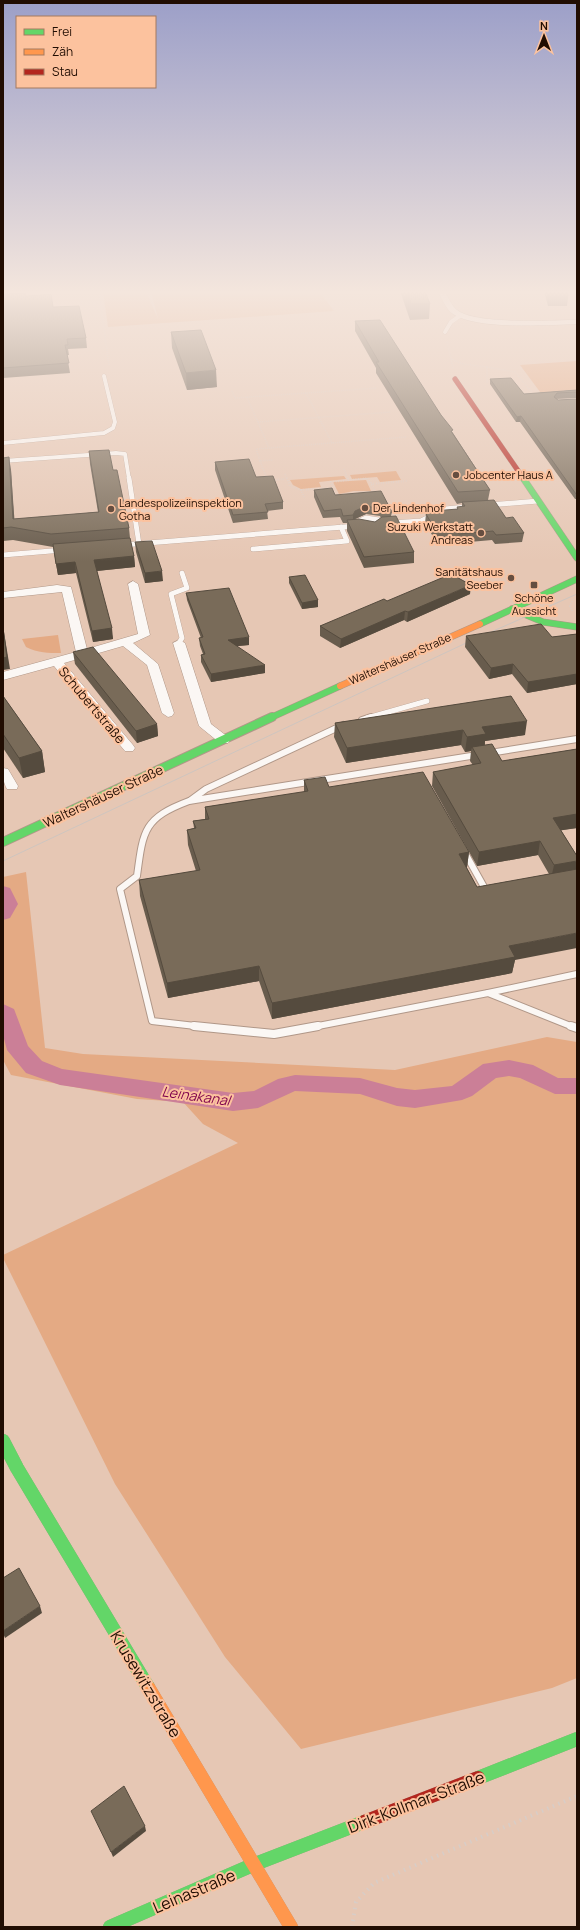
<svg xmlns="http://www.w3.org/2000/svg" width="580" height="1930" font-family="Manrope,sans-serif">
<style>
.green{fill:#e4aa84}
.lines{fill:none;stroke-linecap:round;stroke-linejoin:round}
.canal{fill:#cb7f97;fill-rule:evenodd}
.lane-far3-casing{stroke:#b09788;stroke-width:4.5}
.lane-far2-casing{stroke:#b09788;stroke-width:5.5}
.lane-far1-casing{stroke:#b09788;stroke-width:8}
.lane-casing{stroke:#b09788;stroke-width:10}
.street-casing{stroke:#b09788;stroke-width:1}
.fast-far2-casing{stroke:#b09788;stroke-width:7}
.fast-far1-casing{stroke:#b09788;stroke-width:10}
.fast-casing{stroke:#b09788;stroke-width:14}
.slow-far1-casing{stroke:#b09788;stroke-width:7}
.slow-casing{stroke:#b09788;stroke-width:14}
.jam-far1-casing{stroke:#b09788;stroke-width:5.5}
.jam-casing{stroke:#b09788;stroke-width:14}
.path-far2{stroke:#d8cdc7;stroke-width:1.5;stroke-dasharray:0.5 1.5;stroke-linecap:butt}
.path-far1{stroke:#d8cdc7;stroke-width:2;stroke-dasharray:0.5 2;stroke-linecap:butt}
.path{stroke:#d8cdc7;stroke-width:4;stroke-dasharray:1.5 4.5;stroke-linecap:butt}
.lane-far3{stroke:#fbf7f4;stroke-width:4}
.lane-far2{stroke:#fbf7f4;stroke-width:5}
.lane-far1{stroke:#fbf7f4;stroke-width:6}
.lane{stroke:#fbf7f4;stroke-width:8}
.street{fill:#fbf7f4;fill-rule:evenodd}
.fast-far2{stroke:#63d668;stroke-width:6}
.fast-far1{stroke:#63d668;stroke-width:8}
.fast{stroke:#63d668;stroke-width:14}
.slow-far1{stroke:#ff974d;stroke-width:6}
.slow{stroke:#ff974d;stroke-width:14}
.jam-far1{stroke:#b3261e;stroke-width:5}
.jam{stroke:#b3261e;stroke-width:14}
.tram{stroke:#cec5bf;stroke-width:1}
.wall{fill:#685c4d;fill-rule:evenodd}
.shaded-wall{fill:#554b3e}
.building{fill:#796b59;stroke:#554b3e}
.poi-dot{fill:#664e40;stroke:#fcc29e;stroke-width:1.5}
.labels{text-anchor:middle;stroke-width:4;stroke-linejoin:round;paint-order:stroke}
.far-poi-label{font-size:11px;fill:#210d02;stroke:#fcc29e;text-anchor:start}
.far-street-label{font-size:11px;fill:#210d02;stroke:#fcc29e}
.street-label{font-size:13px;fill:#210d02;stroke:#fcc29e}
.water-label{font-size:14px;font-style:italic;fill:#7e004c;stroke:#fcc29e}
.near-street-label{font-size:16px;fill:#210d02;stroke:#fcc29e}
</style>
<rect width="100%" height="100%" fill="#e6c7b4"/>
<g class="green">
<path d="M103,291H146L158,319L151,291H319L334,311L108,327Z"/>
<path d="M577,361V394L543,396L520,365Z"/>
<path d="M396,471L401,480L380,482L377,477L352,479L350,475Z"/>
<path d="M344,476L346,479L319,482L321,487L301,489L293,485L290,480Z"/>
<path d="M366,480L371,491H354L339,494L333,482Z"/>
<path d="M58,635L61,653C48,653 38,653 26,647L22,639Z"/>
<path d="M26,872L45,1048L83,1054L395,1070L547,1037L577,1042V1678L552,1688L301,1749L225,1657L115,1484L3,1258V1255L238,1143L203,1124L183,1102L137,1099L11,1075L3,1060V877Z"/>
</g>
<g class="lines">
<g class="canal">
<path d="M3,886L10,888L18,904L10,918L3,920Z"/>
<path d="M3,1004L14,1009L28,1046L42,1061L62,1069L233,1093L254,1091L278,1079L295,1075L360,1078L397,1088L415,1090L452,1086L483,1064L509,1060L533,1065L558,1078H577V1094H555L520,1078L509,1076L496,1078L472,1096L462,1100L415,1108L397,1106L360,1094L295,1091L258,1108L233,1111L60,1085L26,1073L7,1050L3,1035Z"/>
</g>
<g class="lane-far3-casing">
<g id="lane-far3">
<path d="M445,332L451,322L461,315"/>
<path d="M3,443L104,433L113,428L115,422L104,376"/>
<path d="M3,461L116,453L125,454L129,479"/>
</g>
</g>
<g class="lane-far2-casing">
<g id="lane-far2">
<path d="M129,478L139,544"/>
<path d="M488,505L538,501"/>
<path d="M391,523L421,521L445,509L466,507"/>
<path d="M359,526L357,522L366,518L379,520L380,524"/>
<path d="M123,545L356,526"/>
<path d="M253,549L347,541L341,527"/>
<path d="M3,555L63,550"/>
<path d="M179,643L182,638L171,594L187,588L182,573"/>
<path d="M367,718L427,701"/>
</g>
</g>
<g class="lane-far1-casing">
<g id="lane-far1">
<path d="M362,720L371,717"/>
<path d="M191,800L206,789L343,725"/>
<path d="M465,853L488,894"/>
<path d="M488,993L577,974"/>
<path d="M204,1027L152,1021L120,889L137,876C143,830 144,818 189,801L577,739"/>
<path d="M313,1027L488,993L573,1027"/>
</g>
</g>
<g class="lane-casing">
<g id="lane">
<path d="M194,1026L274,1034L318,1026"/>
<path d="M571,1026L577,1028"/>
</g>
</g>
<g class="street-casing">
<g id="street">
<path d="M438,291H445C448,297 451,305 457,310C476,325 551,320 577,320V324C546,325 478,330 453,314C446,309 442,299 438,291Z"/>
<path d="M133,581L138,584L150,635L133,643L158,664L174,713L172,716L168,717L162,713L147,665L123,646L64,663L133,745L135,748L133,751H125L54,666L3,680V672L76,652L62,592L3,598V592L57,585L71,587L87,649L138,634L128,584Z"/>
<path d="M179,640L185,643L211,724L228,737L230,740L228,743H220L199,726L173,643Z"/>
<path d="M3,768L8,769L18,786L17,789H7C3,782 3,777 3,768Z"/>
</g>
</g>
<g class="fast-far2-casing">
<g id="fast-far2">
<path d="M523,478L577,558"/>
<path d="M512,609L543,622L577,627"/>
<path d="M480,624L577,579"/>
<path d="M270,718L340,686"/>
</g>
</g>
<g class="fast-far1-casing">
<path id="fast-far1" d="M3,842L272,717"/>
</g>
<g class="fast-casing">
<g id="fast">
<path d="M3,1441L17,1468L148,1687"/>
<path d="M478,1778L577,1739"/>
<path d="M110,1927L255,1864L364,1822"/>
</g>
</g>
<g class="slow-far1-casing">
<path id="slow-far1" d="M340,686L480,624"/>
</g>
<g class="slow-casing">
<path id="slow" d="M148,1687L291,1927"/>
</g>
<g class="jam-far1-casing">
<path id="jam-far1" d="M455,379L523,478"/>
</g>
<g class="jam-casing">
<path id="jam" d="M364,1822L478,1778"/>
</g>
<g class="path-far2">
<path d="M99,291L109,366"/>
<path d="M447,342L453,368"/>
<path d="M451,359L463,364L487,367V383"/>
<path d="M487,367L515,372L535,396"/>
<path d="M232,391L235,398L377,388"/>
<path d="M306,393L332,443"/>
<path d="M247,397L269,448L406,437"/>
<path d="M258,422L391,412"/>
<path d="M260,461L256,449L269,448"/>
<path d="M344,469L348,479"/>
<path d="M285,474L287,479"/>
<path d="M267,478L260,461L273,460"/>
<path d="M362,479H368"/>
</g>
<g class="path-far1">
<path d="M287,478L290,486L301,490L305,499"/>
<path d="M348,478L349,480"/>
<path d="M271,480L286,479"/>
<path d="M371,484L407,481"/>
<path d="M301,490L332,488"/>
<path d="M335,494L331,482L368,478L375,491"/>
<path d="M573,599L570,606L573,612"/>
</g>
<path class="path" d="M352,1927L356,1902L374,1883L577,1796"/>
<use href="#lane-far3" class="lane-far3"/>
<use href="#lane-far2" class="lane-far2"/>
<use href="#lane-far1" class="lane-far1"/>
<use href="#lane" class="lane"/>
<use href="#street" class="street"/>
<use href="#fast-far2" class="fast-far2"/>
<use href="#fast-far1" class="fast-far1"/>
<use href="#fast" class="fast"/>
<use href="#slow-far1" class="slow-far1"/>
<use href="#slow" class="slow"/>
<use href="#jam-far1" class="jam-far1"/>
<use href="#jam" class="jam"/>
<path class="tram" d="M3,861L464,644L577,594"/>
</g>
<g class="wall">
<path d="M400,291H425L430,304L429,319L410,320Z"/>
<path d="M544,291H569L567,306H548Z"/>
<path d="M3,294L26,296L53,307L86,338L87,348L68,349L69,355H67L70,373L3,378Z"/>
<path d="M355,321L453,433L490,490L488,500L506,518L524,533L522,542L495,544L492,540L458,543L455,538L435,540L425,523L426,514L457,509V507H462V503L457,504L376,373V368L355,331Z"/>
<path d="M171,332L217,387L187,390L172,348Z"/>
<path d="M490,379L524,394L577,390V398L556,399L558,400L577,399V499H575L520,422H516L490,384Z"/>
<path d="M89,451L113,470L129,528L130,538L134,556L135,567L97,571L113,639L93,642L76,573L58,575L53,547L13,540L3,541V458L11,470L14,519L98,512L90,464Z"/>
<path d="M215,462L256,477L283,502V509L267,511L268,519L233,523L215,470Z"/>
<path d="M314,490L392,512L391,516L414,552V563L364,568L347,531V523H343L340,517L323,518L314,497ZM366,514L380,516L381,518L375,522L355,519Z"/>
<path d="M135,542L163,581L145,583L136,552Z"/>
<path d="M289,577L318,600V607L302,609L289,583Z"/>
<path d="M186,593L249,645L237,646L265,673L211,682L201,662V655L203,654L200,646L199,638H201L187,600Z"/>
<path d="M470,594L407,622L404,620L340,648L320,636V626L387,601Z"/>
<path d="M577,634V684L527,693L512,674L489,679L465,647L466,636L552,637Z"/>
<path d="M73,652L157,724L158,736L137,743L75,664Z"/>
<path d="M3,696L42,751L45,772L23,778L3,748Z"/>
<path d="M511,696L525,735L485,741V745L502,761L577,749V828L561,830L577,856L515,960L512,973L272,1019L259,981L168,998L140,896L139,880L196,871L188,845L187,830L194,828L193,821L205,819V807L304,792V780L329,787L469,852L467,867V868L477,887L549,874L538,855L477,866L432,786L433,772L473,765L470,761L471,751L465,752L461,745L346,763L334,737L335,723Z"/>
</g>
<g class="shaded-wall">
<path d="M216,370L217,387L187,390L186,373Z"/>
<path d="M521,416L520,422H516L517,417Z"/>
<path d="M9,457L11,470L15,528L13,519Z"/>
<path d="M366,506V514L355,519L353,522V515L355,511Z"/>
<path d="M134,556L135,567L96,571L94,560Z"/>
<path d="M75,562L76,573L58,575L56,564Z"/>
<path d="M162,571L163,581L145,583V573Z"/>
<path d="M471,585L470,594L407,622L408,612Z"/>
<path d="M318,600V607L302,609V603Z"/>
<path d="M405,611L404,620L340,648L341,639Z"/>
<path d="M3,626L10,669L3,670Z"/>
<path d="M112,628L113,639L93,642L92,631Z"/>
<path d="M249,637V645L228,647V640Z"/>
<path d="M513,664L512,674L489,679L491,668Z"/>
<path d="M265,665V673L211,682V674Z"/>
<path d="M577,674V684L527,693L528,682Z"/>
<path d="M527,721L525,735L485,741L484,749L472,747L471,751L465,752L467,737L482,727Z"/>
<path d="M157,724L158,736L137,743L136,731Z"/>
<path d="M463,730L461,745L346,763L347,748Z"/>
<path d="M42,751L45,772L23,778L19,758Z"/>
<path d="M577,814V828L550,832L553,818Z"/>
<path d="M540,841L538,855L477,866L479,852Z"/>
<path d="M469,852L467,867L457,869L459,854Z"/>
<path d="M577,861V873L551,879L554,865Z"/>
<path d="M577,933V948L515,960L512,973L272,1019V1003L509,946Z"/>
<path d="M259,966V981L168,998L167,983Z"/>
<path d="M40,1606L42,1613L5,1638L3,1633V1631Z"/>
<path d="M145,1826L146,1831L113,1857L111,1852Z"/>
</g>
<g class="building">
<path d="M407,291H425L430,304H411Z"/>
<path d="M25,293L26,296L51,294L53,307L79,306L86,338L67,339L68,345H65L69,363L3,368V294Z"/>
<path d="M380,320L441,415L453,430L451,431L490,490L458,492L376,362H379L355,321Z"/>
<path d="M201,330L216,370L186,373L171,332Z"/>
<path d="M511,378L524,394L577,390V392L557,393L554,397L558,400L577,399V494H576L521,416L517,417L490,379Z"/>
<path d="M109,450L113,470H117L129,528L51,534L11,527L3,528V458L9,457L13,519L99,512L89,451Z"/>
<path d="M249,459L256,477L273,476L283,502L265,504L268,512L233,515L215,462Z"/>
<path d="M332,488L335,495L381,491L392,512H383L380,509L366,506L355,511L353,515L343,516L341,509L324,511L314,490Z"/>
<path d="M494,500L506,518L513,517L524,533L496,535L493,531L459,534L456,529L436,531L426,514L433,511L458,509L457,507L465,506L462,502Z"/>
<path d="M396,516L414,552L364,557L347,520L359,519L375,522L382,517Z"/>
<path d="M130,538L134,556L94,560L112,628L92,631L75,562L56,564L53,544Z"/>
<path d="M152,541L162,571L145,573L135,542Z"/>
<path d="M451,574L471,585L408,612L405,611L341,639L320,626L384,599L387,601Z"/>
<path d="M305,575L318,600L302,603L289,577Z"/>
<path d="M229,588L249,637L228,640L265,665L211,674L201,655L205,654L199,638L203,637L186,593Z"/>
<path d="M541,624L552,637L577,634V674L528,682L513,664L491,668L466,636Z"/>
<path d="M3,628L7,657L3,658Z"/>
<path d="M93,647L157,724L136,731L73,652Z"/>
<path d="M3,696L42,751L19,758L3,734Z"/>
<path d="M511,696L527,721L482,727L486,734L467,737L463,730L347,748L335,723Z"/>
<path d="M492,744L502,761L577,749V814L553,818L577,856V861L554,865L540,841L479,852L433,772L481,763L472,747Z"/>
<path d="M423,772L469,852L459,854L477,887L577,869V933L509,946L515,957L272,1003L259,966L167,983L139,880L200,870L187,830L196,828L193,821L209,819L205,807L308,791L304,780L325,777L329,787Z"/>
<path d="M19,1568L40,1606L3,1631V1578Z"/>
<path d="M124,1786L145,1826L111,1852L91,1811Z"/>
</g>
<linearGradient id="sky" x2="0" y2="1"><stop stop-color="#9c9fc8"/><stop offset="0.52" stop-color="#f4e6dd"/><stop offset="1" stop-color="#f4e6dd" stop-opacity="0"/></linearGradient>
<rect width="580" height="562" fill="url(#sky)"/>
<g class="poi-dot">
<circle cx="456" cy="475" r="4"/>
<circle cx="365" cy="508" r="4"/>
<circle cx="111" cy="509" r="4"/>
<circle cx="481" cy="533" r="4"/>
<circle cx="511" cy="578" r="4"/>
<rect x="530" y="581" width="8" height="8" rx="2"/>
</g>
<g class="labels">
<g class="far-poi-label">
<text x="464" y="479">Jobcenter Haus A</text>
<text x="119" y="507">Landespolizeiinspektion<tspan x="119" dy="13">Gotha</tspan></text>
<text x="373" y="512">Der Lindenhof</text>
<text x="473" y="531" text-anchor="end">Suzuki Werkstatt<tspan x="473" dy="13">Andreas</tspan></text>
<text x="503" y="576" text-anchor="end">Sanitätshaus<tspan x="503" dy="13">Seeber</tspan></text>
<text x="534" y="602" text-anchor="middle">Schöne<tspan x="534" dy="13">Aussicht</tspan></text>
</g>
<g class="far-street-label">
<text transform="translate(400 659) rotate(-24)" y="4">Waltershäuser Straße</text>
</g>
<g class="street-label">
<text transform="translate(92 705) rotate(50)" y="5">Schubertstraße</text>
<text transform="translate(103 796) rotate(-25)" y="5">Waltershäuser Straße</text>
</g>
<g class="water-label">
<text transform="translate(196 1096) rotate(8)" y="5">Leinakanal</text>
</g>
<g class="near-street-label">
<text transform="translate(146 1684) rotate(59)" y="6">Krusewitzstraße</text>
<text transform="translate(416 1802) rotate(-21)" y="6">Dirk-Kollmar-Straße</text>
<text transform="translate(194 1891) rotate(-23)" y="6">Leinastraße</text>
</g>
</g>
<rect width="580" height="1930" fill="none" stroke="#210d02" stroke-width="8"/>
<rect x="16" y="16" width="140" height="72" fill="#fcc29e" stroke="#a47a60"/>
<rect x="24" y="29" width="20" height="6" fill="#63d668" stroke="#a47a60"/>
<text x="52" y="36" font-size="12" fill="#210d02">Frei</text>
<rect x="24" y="49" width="20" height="6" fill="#ff974d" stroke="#a47a60"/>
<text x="52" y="56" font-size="12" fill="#210d02">Zäh</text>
<rect x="24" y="69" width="20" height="6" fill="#b3261e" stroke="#a47a60"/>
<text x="52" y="76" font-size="12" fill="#210d02">Stau</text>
<g transform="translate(544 36)" stroke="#fcc29e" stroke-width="3" paint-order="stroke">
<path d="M0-3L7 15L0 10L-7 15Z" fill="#210d02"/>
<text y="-6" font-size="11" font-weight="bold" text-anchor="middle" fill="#210d02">N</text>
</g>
</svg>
